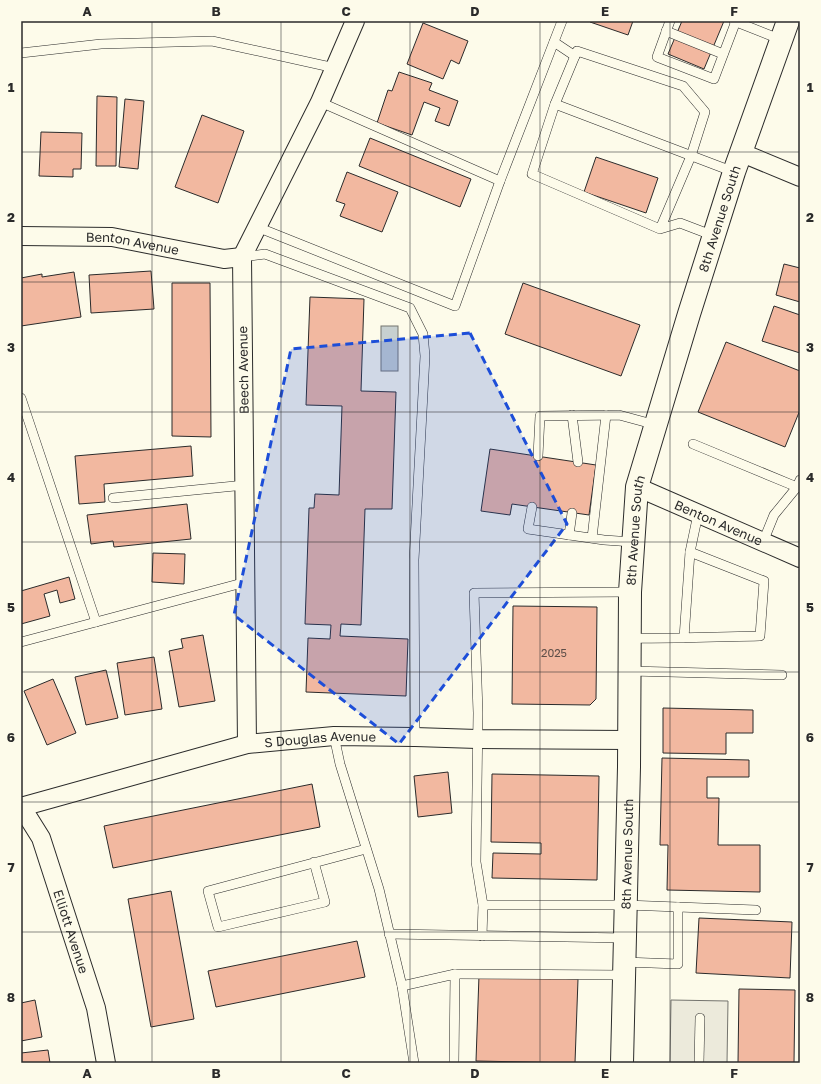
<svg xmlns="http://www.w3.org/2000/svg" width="821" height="1084" font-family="'Golos Text',sans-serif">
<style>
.parking{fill:#eceadb;stroke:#74746e}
.water{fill:#c7d0d0;stroke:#74746e}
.building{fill:#f2b8a0;stroke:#2b2b2b}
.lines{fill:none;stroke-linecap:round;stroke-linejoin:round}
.lane-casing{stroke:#2b2b2b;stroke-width:10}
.street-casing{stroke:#2b2b2b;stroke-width:20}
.primary-casing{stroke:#2b2b2b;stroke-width:24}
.lane{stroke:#fdfbea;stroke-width:9}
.street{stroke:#fdfbea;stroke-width:18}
.primary{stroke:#fdfbea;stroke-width:22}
.marked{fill:#1d4ed8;fill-opacity:0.2;stroke:#1d4ed8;stroke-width:3;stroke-dasharray:8 5;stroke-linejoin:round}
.grid{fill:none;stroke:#2b2b2b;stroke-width:1;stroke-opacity:0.55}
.labels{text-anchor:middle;stroke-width:3;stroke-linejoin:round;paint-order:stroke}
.number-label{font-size:11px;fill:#5d4e48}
.street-label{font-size:13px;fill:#2b2b2b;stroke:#fdfbea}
.neatline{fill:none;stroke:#2b2b2b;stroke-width:1.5}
.grid-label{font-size:13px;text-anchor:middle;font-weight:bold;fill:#2b2b2b}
</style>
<rect width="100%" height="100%" fill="#fdfbea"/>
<path class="parking" d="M671,1000L728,1001L727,1063H670Z"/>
<rect class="water" x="381" y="326" width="17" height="45"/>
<g class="building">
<path d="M590,21H633L628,35L590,22Z"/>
<path d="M682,21H724L704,69L668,54Z"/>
<path d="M423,23L468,41L459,64L451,60L443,79L407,64Z"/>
<path d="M399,72L432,83L429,90L458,101L449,126L435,121L440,108L424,102L412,135L377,123L388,90L392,91Z"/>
<path d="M97,96L117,97L116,166H96Z"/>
<path d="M125,99L144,101L138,169L119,167Z"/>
<path d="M202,115L244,131L218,203L175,187Z"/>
<path d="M41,132L82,133L81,169H73V177L39,176Z"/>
<path d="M370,138L471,179L460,207L359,166Z"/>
<path d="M596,157L658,178L646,213L584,192Z"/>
<path d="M347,172L398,192L382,232L340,216L345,204L336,201Z"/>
<path d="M784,264L800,268V302L776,295Z"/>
<path d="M151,271L154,309L91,313L89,275Z"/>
<path d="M74,272L81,317L21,326V278L42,274V277Z"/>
<path d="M172,283H210L211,437L172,436Z"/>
<path d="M523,283L640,325L621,376L505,334Z"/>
<path d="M310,297L364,299L361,391L396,392L392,509H365L361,625L341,624L340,636L408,639L406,696L306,692L308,638L330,639L331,625L305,624L309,508H314L315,494L339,495L342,406L306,405Z"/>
<path d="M774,306L800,315V353L762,341Z"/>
<path d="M726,342L800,371V410L785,447L698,412Z"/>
<path d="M191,446L193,476L104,484L105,502L79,504L75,456Z"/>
<path d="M490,449L596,465L589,515L512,504L510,515L481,511Z"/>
<path d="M187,504L191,539L114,547L113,541L91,544L87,515Z"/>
<path d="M153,553L185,554L184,584L152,582Z"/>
<path d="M69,577L75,599L60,603L57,590L44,594L50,616L21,624V591Z"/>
<path d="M513,606L597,607L596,699L590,705L512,704Z"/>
<path d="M203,635L215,701L179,707L169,651L183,648L181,639Z"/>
<path d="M154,657L162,709L125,715L117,663Z"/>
<path d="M106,670L118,718L86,725L75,677Z"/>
<path d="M53,679L76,733L47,745L24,691Z"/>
<path d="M663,708L753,710V733H726V754L663,753Z"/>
<path d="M662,758L749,760V777H707V798H719L718,845H760V892L667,890L668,845H660Z"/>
<path d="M448,772L452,813L418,817L414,776Z"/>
<path d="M492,774L599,776L597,880L492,878L493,853L541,854V843L491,842Z"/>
<path d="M312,784L320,827L113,868L104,826Z"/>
<path d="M171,891L194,1019L151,1027L128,899Z"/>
<path d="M699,918L792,922L790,978L696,973Z"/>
<path d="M357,941L365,977L216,1007L208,971Z"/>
<path d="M479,975L578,979L575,1063L476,1061Z"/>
<path d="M739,989L795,990L794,1063H738Z"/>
<path d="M35,1000L42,1037L21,1041V1003Z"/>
<path d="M48,1050L50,1063H21V1053Z"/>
</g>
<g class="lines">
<g class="lane-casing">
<g id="lane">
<path d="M670,21L657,57L714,79L736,21"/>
<path d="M734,21L782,40"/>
<path d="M666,31L723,54"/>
<path d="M554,42L575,56"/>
<path d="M21,53L101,44L212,41L335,68"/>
<path d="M320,102L500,181"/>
<path d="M555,104L734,172"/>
<path d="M257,227L455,306L500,181L562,21"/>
<path d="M660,229L691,156L705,112L683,86L577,51L555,104L532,174L660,229L680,223L714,236"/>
<path d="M242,257L265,254L410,308L423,334L425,356L414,560L415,737"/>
<path d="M21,398L96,622"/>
<path d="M572,415L578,462"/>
<path d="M693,444L797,487"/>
<path d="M538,456L540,416L619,415L656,425"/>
<path d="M113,498L245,485"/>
<path d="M532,507L528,529L604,540L633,542"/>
<path d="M569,535L572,513"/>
<path d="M592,538L606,415"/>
<path d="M763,542L774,515L797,487L800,480"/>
<path d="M690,552L698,514"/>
<path d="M630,638C673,639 717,637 760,636L764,581L690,552L684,638"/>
<path d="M21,642L246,582"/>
<path d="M630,671L782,675"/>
<path d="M334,736L340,764L379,889L402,986L414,1063"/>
<path d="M314,862L325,902L218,927L208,891L366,849"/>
<path d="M483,905H626L756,910"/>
<path d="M389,934L625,938"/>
<path d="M482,936L483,905L476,862L478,713L474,593L630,592"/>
<path d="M624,962L678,964V907"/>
<path d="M455,974L624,975"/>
<path d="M402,986L455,974L454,1063"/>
<path d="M699,1063L700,1018"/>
</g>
</g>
<g class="street-casing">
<g id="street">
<path d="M742,153L800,177"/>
<path id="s1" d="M21,236L112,237L224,259L242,257"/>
<path id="s2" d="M637,487L800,558"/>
<path d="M247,744L242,257L320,102L355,21"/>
<path id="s3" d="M21,806L41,838L96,1008L106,1063"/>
<path id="s4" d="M21,807L247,744L334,736L415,737L477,739L629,740"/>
</g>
</g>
<g class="primary-casing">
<g id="primary">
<path id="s5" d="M622,1063L629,767L630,592L637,487L689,314L734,172L788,21"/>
</g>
</g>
<use href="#lane" class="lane"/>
<use href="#street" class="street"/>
<use href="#primary" class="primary"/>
</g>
<path class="marked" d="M470,333L567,524L399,744L234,615L291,349Z"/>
<path class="grid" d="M152,21V1063M281,21V1063M410,21V1063M540,21V1063M670,21V1063M21,152H800M21,282H800M21,412H800M21,542H800M21,672H800M21,802H800M21,932H800"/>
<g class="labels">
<g class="number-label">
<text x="554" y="657">2025</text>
</g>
<g class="street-label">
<text dy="5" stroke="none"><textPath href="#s5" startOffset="857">8th Avenue South</textPath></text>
<text dy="5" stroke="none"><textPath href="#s1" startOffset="112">Benton Avenue</textPath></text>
<text transform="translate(243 370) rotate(-91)" y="5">Beech Avenue</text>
<text dy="5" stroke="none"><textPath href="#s2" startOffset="89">Benton Avenue</textPath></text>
<text dy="5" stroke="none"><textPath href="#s5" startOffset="533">8th Avenue South</textPath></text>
<text dy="5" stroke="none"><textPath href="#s4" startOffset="308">S Douglas Avenue</textPath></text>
<text dy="5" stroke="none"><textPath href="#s5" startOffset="209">8th Avenue South</textPath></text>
<text dy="5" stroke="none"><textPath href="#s3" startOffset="136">Elliott Avenue</textPath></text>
</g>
</g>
<rect width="821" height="1084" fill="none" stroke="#fdfbea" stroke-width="44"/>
<rect x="22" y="22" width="777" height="1040" class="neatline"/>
<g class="grid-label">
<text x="87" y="16">A</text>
<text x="216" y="16">B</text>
<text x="346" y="16">C</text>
<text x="475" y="16">D</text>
<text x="605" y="16">E</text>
<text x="734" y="16">F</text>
<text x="11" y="92">1</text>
<text x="810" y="92">1</text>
<text x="11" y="222">2</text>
<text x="810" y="222">2</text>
<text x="11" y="352">3</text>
<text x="810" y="352">3</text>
<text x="11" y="482">4</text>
<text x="810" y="482">4</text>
<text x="11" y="612">5</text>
<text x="810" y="612">5</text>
<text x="11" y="742">6</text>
<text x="810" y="742">6</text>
<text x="11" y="872">7</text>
<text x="810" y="872">7</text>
<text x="11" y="1002">8</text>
<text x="810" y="1002">8</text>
<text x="87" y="1078">A</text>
<text x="216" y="1078">B</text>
<text x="346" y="1078">C</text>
<text x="475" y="1078">D</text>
<text x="605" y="1078">E</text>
<text x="734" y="1078">F</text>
</g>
</svg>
